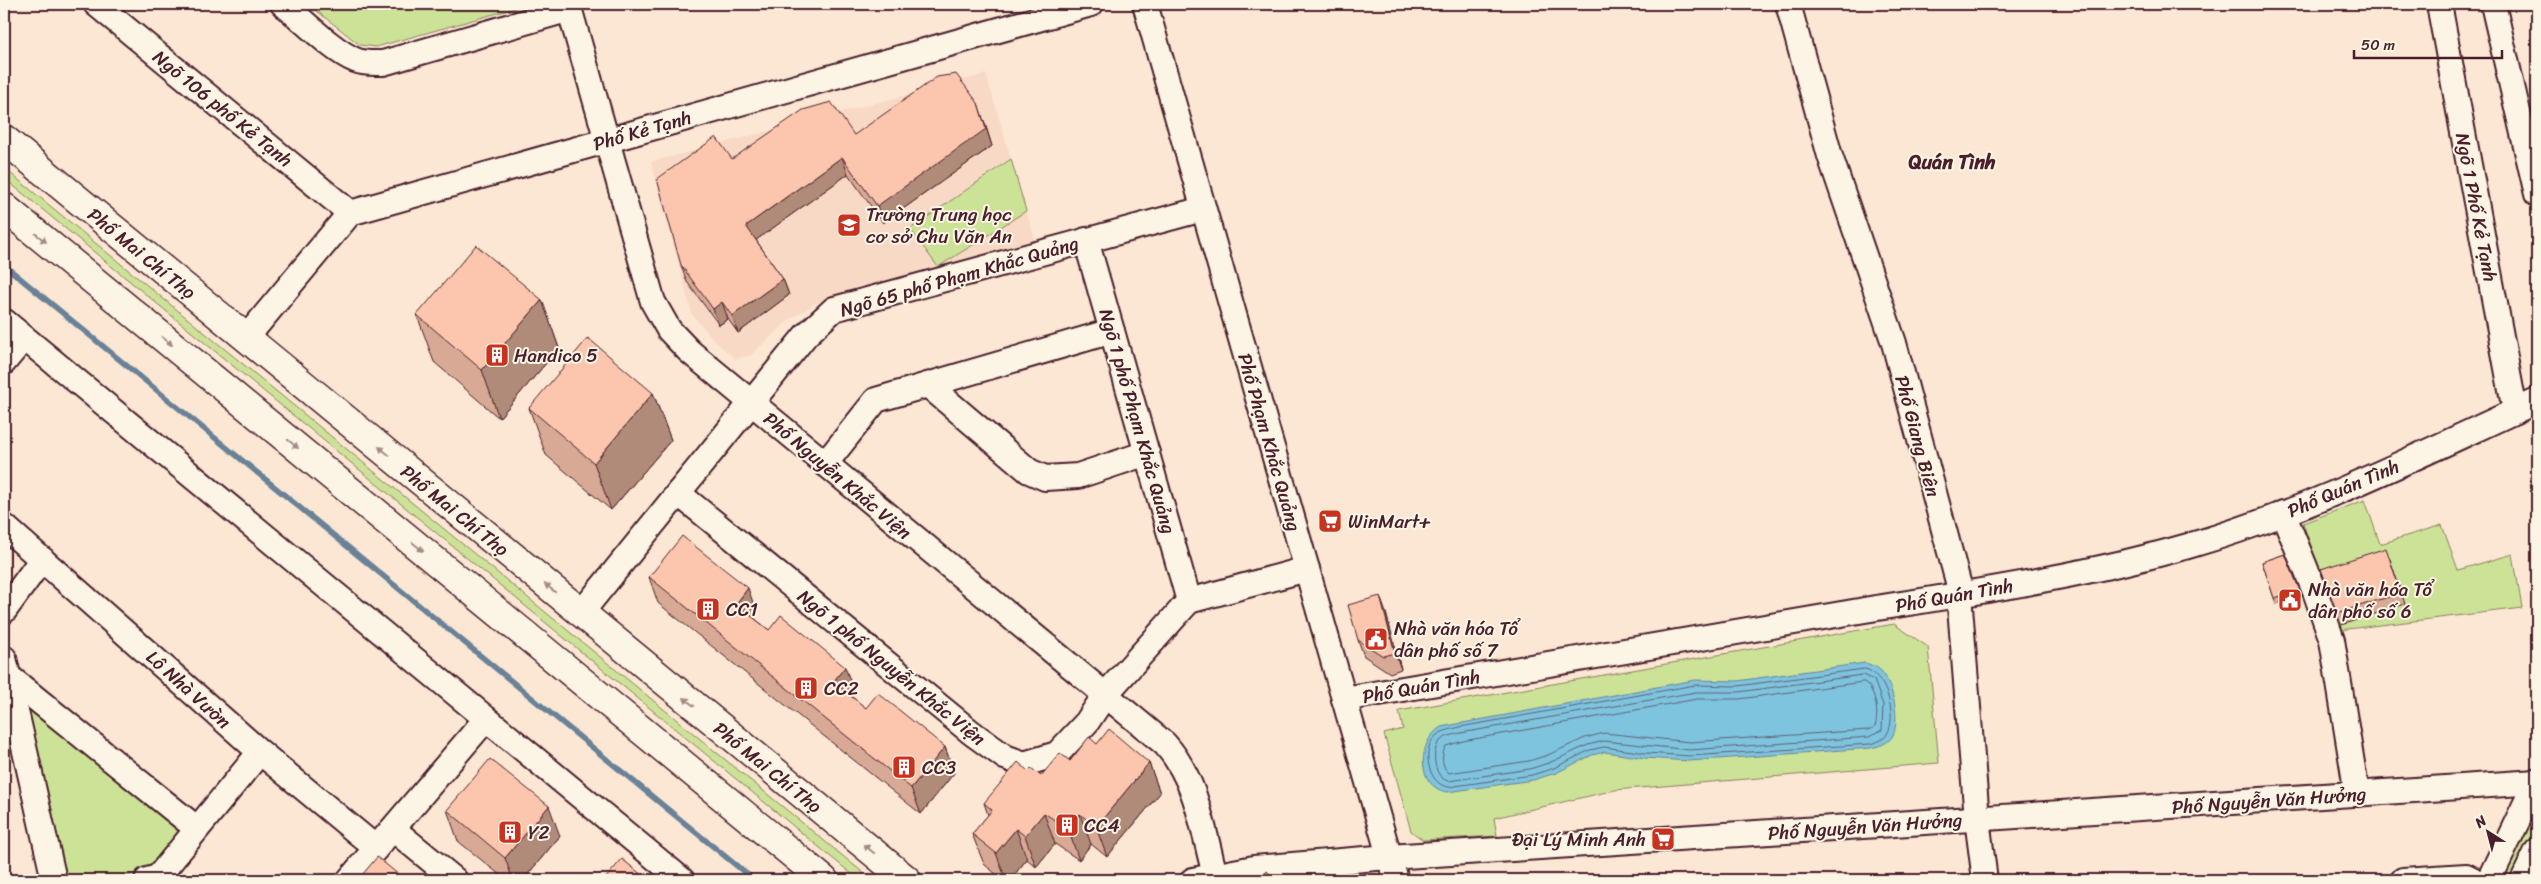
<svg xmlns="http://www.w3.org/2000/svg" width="2541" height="884" font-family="Sriracha,sans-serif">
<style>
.built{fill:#f8d9c5}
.green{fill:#cce297;stroke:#8b8061}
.water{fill:#7ec4df;stroke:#698297}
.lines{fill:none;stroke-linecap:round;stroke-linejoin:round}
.shore{stroke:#5f6173;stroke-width:1}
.stream{stroke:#698297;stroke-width:5.5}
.minor-casing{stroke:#4a1f2b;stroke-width:28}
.major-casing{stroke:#4a1f2b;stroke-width:31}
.minor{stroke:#fcf5e5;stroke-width:24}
.major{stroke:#fcf5e5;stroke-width:28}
.wall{fill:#d8aa95;stroke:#4a1f2b}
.shaded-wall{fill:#b08b79;stroke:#4a1f2b}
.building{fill:#fbc6ad;stroke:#4a1f2b}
.oneway{fill:#a38a88}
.labels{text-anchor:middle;stroke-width:4;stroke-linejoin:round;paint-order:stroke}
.street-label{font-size:19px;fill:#4a1f2b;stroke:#fcf5e5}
.poi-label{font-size:19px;fill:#4a1f2b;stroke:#fcf5e5;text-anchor:start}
.neighbourhood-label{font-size:20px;font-weight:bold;fill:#4a1f2b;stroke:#fcf5e5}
</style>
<rect width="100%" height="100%" fill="#fce7d4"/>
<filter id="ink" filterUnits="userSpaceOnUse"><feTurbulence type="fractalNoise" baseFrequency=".02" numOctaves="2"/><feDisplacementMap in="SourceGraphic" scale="10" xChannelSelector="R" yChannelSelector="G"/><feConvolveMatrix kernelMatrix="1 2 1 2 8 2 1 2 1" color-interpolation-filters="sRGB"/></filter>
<g filter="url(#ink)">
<path class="built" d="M986,74L1035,240L816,303L789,320L751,355L735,359L714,340L692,314L651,162Z"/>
<g class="green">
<path d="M308,4H530L376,47L360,45Z"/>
<path d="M1011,159L1026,211L938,267L910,229Z"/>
<path d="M4,168L872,880H859L4,178Z"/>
<path d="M2365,500L2380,544L2442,525L2458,570L2513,554L2522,608L2339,630L2303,523Z"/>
<path d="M1894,624L1928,647L1939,763L1615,790L1494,818L1497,836L1423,840L1411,831L1384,734L1403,729L1399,711Z"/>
<path d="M24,705L185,827L150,868L116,880H68Z"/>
<path d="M2535,813H2537V831L2515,877L2512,879L2505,878L2503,875L2532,815Z"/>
</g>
<path class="water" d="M1865,663C1872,665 1878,667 1882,672C1893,684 1901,723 1892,737C1887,744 1879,746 1871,748L1689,761L1645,758L1605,752L1592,755L1556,773L1533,780L1447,792C1416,787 1417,741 1441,727L1695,680L1737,681Z"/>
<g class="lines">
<g class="shore">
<path d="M1865,669C1886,673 1898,717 1887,734C1884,740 1877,742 1870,744L1690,756L1646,753L1604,747L1590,750L1554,768L1532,775L1448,787C1427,784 1421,747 1437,735C1444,730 1453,729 1460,727L1695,685L1737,686Z"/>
<path d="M1864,675L1874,680L1883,705L1882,730L1869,737L1690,750L1604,741L1588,745L1551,762L1530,769L1448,781C1434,778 1431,752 1439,742C1444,736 1454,735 1461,733L1696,692H1738Z"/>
<path d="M1864,682C1876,688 1880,718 1874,728L1868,730L1690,742L1604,733L1585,738L1548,755L1529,761L1449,773C1441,767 1441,754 1446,746L1463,741L1697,699H1739Z"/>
</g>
<path class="stream" d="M4,265L754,880"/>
<g class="minor-casing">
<g id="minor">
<path d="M96,4L350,213"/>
<path d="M283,4C303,20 333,51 355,60C364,64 374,63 383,63L570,9"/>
<path d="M568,4L653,302L669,330L689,351L1165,744C1197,780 1203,830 1215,875"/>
<path d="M1145,4L1396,880"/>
<path d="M1788,4L1830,156L1894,343L1958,582L1977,819L1985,880"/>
<path d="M2439,4L2515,411"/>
<path d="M2493,4L2537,194"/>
<path d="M1086,240L1189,601L1307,569"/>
<path d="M4,321L682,880"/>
<path d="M246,338L350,213L1091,4"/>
<path d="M4,362L24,338"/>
<path d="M928,385L1029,471L1045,478L1078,476L1147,453"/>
<path d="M825,464L876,400L1112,331"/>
<path d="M678,493L972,733L1005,757L1024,764L1057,754L1087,722L1105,695L1189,601"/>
<path d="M2283,513L2316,594L2332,640L2357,794"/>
<path d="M4,526L260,752L376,848"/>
<path d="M4,611L42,559"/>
<path d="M581,613L806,335L834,309L1203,209"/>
<path d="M4,658L54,880"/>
<path d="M8,676L196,828"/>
<path d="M1344,699C1515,670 1687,641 1859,611C1969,593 2080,577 2188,546C2309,511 2423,453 2537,401"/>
<path d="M393,829L455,880"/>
<path d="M147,880L158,877L260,752"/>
<path d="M349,880L486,719"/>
<path d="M1193,880L1254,868L1389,857L2537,782"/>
<path d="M2403,880L2466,876L2474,880"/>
<path d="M2489,880L2537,780"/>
<path d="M2523,880L2537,851"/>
</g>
</g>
<g class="major-casing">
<g id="major">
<path d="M4,139L907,880"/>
<path d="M4,207L824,880"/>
</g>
</g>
<use href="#minor" class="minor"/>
<use href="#major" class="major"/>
</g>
<g class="wall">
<path d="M984,120L992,146L883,223L848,174L756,240L783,279L789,295L738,333L728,319L719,325L687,282L681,265L732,159L854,135Z"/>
<path d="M542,300L559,348L499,418L434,362L417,315Z"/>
<path d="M653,393L671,440L611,510L546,455L529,408Z"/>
<path d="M2285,554L2302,596L2276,604L2262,562Z"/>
<path d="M2390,559L2405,604L2341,625L2321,569Z"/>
<path d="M649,577L757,614L754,618L769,630L855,693L852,697L866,708L945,747L954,773L921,814L658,603Z"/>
<path d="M1386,613L1401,669L1390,673L1364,656L1358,640Z"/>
<path d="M1097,744L1149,763L1160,793L1107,857L1091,844L1079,860L1055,844L1036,867L1027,859L1010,880H1003L984,864L972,834L988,815L984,803L1028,771L1041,776L1070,761Z"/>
<path d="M447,810L560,836L523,880H506L458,841Z"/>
</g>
<g class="shaded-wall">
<path d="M978,103L992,146L883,223L877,206Z"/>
<path d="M842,157L848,174L752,243L746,226Z"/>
<path d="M783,279L789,295L738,333L732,316Z"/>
<path d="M542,300L559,348L499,418L482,370Z"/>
<path d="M722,302L728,319L719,325L713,309Z"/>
<path d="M653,393L671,440L611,510L594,463Z"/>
<path d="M748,588L757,614L745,630L736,604Z"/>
<path d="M1380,596L1386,613L1401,669L1395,653Z"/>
<path d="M845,667L855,693L843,708L833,682Z"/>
<path d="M945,747L954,773L921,814L911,788Z"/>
<path d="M1149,763L1160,793L1107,857L1096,827Z"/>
<path d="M549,806L560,836L523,880H513L505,858Z"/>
<path d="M1044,813L1055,844L1036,867L1025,836Z"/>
<path d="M1080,814L1091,844L1079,860L1068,829Z"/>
<path d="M1016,829L1027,859L1010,880H1006L996,853Z"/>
</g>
<g class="building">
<path d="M956,74L978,103L986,129L877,206L842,157L746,226L783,279L732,316L722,302L713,309L681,265L657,179L716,137L732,159L803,110L831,102L854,135L937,77Z"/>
<path d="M476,245L542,300L482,370L417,315Z"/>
<path d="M588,338L653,393L594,463L529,408Z"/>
<path d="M682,536L748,588L736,604L769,630L781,615L845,667L833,682L866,708L878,693L945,747L911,788L649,577Z"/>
<path d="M2386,548L2401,593L2337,613L2321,569Z"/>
<path d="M2285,554L2300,591L2274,598L2262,562Z"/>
<path d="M1380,596L1395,653L1383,656L1358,640L1348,605Z"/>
<path d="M1109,729L1149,763L1096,827L1080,814L1068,829L1044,813L1025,836L1016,829L996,853L972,834L992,810L984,803L1018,762L1028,771L1031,768L1041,776L1060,753L1070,761L1089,737L1097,744Z"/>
<path d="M490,759L549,806L505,858L447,810Z"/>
<path d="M377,857L405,880H358Z"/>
<path d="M622,859L648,880H604Z"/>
<path d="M1267,871L1276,880H1258Z"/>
</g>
<defs><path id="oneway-solid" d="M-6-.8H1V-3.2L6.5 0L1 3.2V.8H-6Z" transform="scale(1.25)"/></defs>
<g class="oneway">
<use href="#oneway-solid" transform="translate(41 238) rotate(39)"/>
<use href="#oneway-solid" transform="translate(167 341) rotate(39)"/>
<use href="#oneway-solid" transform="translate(293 444) rotate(39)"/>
<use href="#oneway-solid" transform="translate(384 451) rotate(-141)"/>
<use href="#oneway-solid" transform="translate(418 547) rotate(39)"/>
<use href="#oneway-solid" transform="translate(550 588) rotate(-141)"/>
<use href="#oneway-solid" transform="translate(689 702) rotate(-141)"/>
<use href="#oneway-solid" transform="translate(869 849) rotate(-141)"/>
</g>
</g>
<defs>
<g id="school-square" transform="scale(1.25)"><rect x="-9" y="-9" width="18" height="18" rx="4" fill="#c8321e" stroke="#fcf5e5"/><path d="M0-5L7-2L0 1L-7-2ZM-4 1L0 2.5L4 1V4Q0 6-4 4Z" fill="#fff"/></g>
<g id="building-square" transform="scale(1.25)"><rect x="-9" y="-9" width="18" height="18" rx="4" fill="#c8321e" stroke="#fcf5e5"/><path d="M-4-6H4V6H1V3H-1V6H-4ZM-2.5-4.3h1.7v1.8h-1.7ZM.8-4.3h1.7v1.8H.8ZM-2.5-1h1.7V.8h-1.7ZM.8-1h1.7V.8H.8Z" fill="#fff"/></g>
<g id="supermarket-square" transform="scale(1.25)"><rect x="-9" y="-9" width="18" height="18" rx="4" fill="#c8321e" stroke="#fcf5e5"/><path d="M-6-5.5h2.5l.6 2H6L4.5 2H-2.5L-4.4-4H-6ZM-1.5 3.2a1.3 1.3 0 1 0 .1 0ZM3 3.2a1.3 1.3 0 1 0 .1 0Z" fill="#fff"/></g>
<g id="civic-square" transform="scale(1.25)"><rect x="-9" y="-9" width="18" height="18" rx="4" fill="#c8321e" stroke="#fcf5e5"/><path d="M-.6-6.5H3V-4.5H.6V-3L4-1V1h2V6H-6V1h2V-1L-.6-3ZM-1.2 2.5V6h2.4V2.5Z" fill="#fff"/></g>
</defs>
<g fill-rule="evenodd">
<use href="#school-square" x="849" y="225"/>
<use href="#building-square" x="497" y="355"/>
<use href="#supermarket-square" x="1330" y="521"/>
<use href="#civic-square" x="2290" y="600"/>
<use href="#building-square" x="708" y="609"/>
<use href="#civic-square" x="1376" y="639"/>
<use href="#building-square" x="806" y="688"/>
<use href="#building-square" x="904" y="767"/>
<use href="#building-square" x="1067" y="825"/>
<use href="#building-square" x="510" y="832"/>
<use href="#supermarket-square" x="1663" y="839"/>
</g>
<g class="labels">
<g class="street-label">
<text transform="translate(223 108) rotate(39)" y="7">Ngõ 106 phố Kẻ Tạnh</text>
<text transform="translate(642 130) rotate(-16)" y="7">Phố Kẻ Tạnh</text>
<text transform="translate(2477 207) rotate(79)" y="7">Ngõ 1 Phố Kẻ Tạnh</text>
<text transform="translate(142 253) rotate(39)" y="7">Phố Mai Chí Thọ</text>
<text transform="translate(959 276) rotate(-16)" y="7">Ngõ 65 phố Phạm Khắc Quảng</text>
<text transform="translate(1138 421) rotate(74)" y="7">Ngõ 1 phố Phạm Khắc Quảng</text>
<text transform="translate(1918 436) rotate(75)" y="7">Phố Giang Biên</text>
<text transform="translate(1270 442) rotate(74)" y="7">Phố Phạm Khắc Quảng</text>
<text transform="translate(838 475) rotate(40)" y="7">Phố Nguyễn Khắc Viện</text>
<text transform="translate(2343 488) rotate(-23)" y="7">Phố Quán Tình</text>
<text transform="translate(455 510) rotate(39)" y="7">Phố Mai Chí Thọ</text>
<text transform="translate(1954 595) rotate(-10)" y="7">Phố Quán Tình</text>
<text transform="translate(892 667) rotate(39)" y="7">Ngõ 1 phố Nguyễn Khắc Viện</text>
<text transform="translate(1421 686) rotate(-10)" y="7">Phố Quán Tình</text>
<text transform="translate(189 689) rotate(42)" y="7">Lô Nhà Vườn</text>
<text transform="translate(768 767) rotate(39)" y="7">Phố Mai Chí Thọ</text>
<text transform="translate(2269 800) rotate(-4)" y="7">Phố Nguyễn Văn Hưởng</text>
<text transform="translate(1865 826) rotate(-4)" y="7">Phố Nguyễn Văn Hưởng</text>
</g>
<g class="poi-label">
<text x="866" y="221">Trường Trung học<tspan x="866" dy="22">cơ sở Chu Văn An</tspan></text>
<text x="514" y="362">Handico 5</text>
<text x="1348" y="528">WinMart+</text>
<text x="2308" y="596">Nhà văn hóa Tổ<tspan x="2308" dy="22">dân phố số 6</tspan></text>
<text x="726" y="616">CC1</text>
<text x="1394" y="635">Nhà văn hóa Tổ<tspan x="1394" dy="22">dân phố số 7</tspan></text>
<text x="824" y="695">CC2</text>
<text x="922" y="774">CC3</text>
<text x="1084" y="832">CC4</text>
<text x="528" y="839">Y2</text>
<text x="1646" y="846" text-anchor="end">Đại Lý Minh Anh</text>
</g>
<g class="neighbourhood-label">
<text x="1952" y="169">Quán Tình</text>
</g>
</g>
<rect width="2541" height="884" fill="none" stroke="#fcf5e5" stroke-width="20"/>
<rect x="10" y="10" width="2521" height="864" fill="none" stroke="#4a1f2b" stroke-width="2" filter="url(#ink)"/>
<g transform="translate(2488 832) rotate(324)" stroke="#fcf5e5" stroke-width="4" paint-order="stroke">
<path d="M0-4L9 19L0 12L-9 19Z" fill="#4a1f2b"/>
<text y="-8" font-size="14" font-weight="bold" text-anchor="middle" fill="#4a1f2b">N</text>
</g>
<path d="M2354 50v8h148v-8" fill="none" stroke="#4a1f2b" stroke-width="2.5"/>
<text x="2361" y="50" font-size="15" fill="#4a1f2b" stroke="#fcf5e5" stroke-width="4" paint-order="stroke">50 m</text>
</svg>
